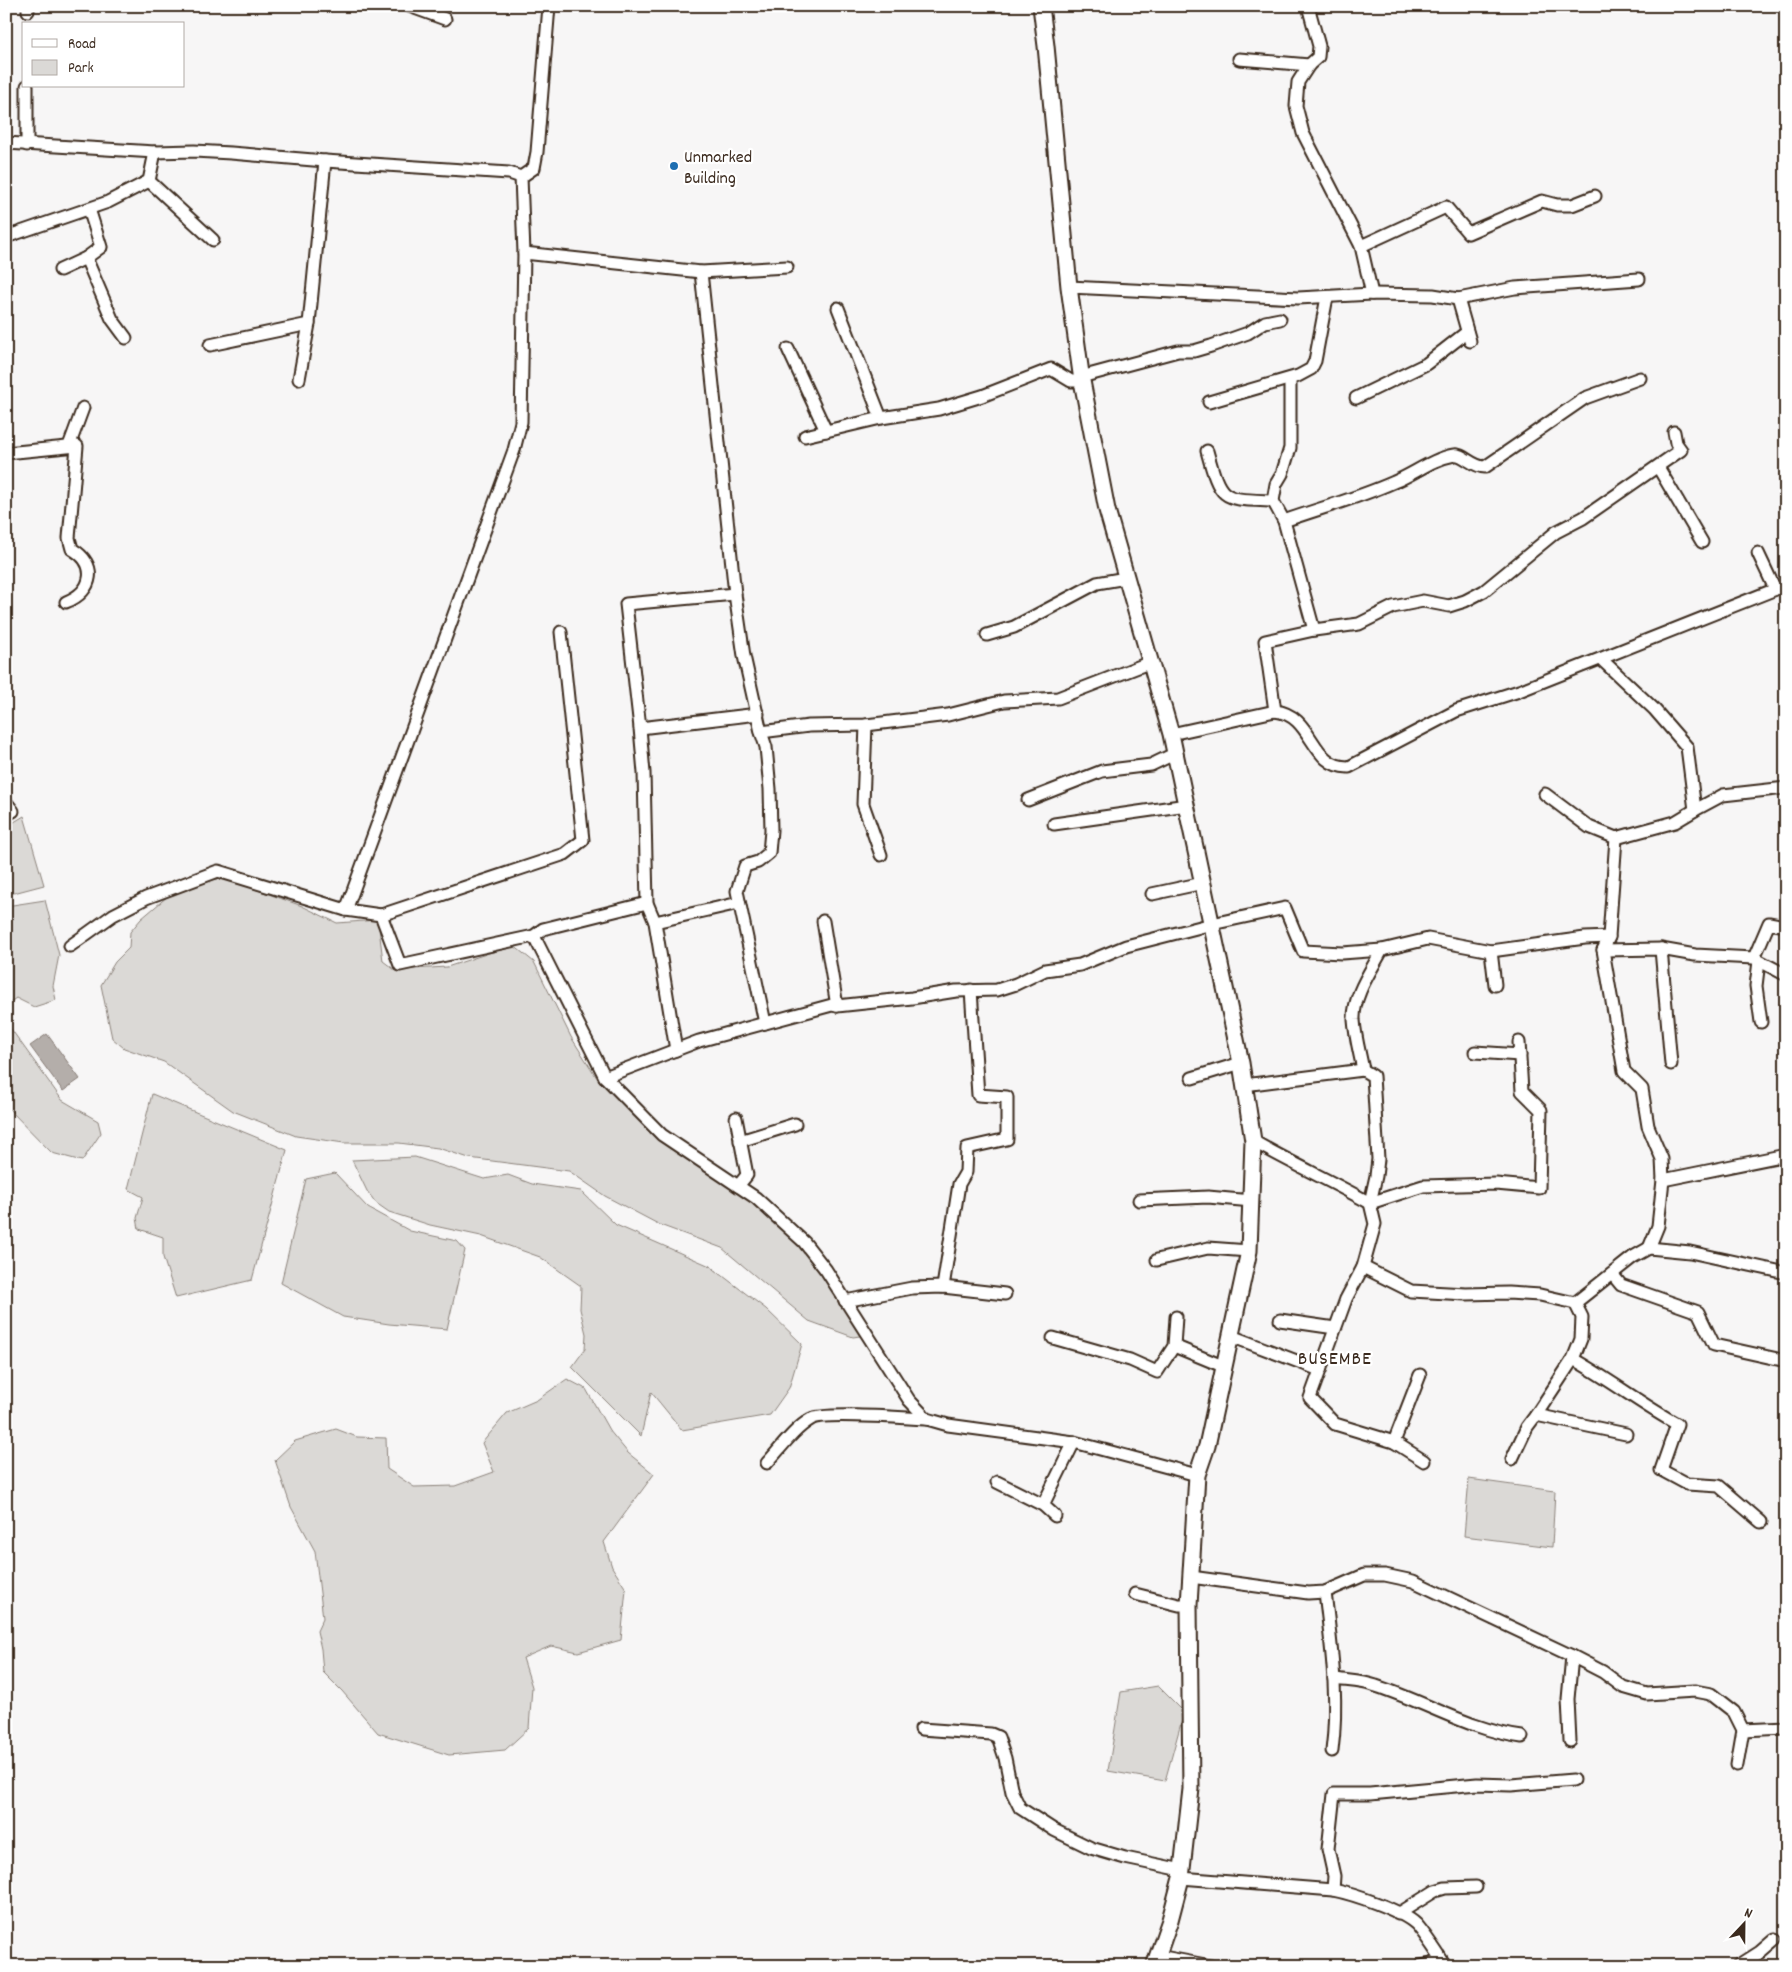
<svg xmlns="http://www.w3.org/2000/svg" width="1792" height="1972" font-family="Dekko,sans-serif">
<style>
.green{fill:#dbd9d6;stroke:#8b827a}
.water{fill:#b4aeaa;stroke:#847972}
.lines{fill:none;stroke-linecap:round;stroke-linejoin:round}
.street-casing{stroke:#3b2a1e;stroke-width:15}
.secondary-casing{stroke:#3b2a1e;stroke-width:19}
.street{stroke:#fff;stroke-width:11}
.secondary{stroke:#fff;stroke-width:15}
.poi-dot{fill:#1f6fb2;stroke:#fff;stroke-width:2}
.labels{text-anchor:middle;stroke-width:4.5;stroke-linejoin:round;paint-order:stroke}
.poi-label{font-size:18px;fill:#3b2a1e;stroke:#fff;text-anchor:start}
.quarter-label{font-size:20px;letter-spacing:1px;fill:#3b2a1e;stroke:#fff}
</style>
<rect width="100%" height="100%" fill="#f7f6f6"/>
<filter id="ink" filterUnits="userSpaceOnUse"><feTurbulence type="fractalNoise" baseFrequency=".02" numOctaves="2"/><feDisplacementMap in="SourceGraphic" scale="10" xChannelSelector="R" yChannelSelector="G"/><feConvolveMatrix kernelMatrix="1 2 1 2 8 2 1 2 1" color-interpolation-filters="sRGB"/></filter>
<g filter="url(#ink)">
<g class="green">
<path d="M24,816L44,885L6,895V827Z"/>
<path d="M224,878L302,906L337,923L378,920L383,961L395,970L447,967L513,945L534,962L571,1037L599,1081L664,1138L772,1212L873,1334L853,1337L809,1321L722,1248L660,1225L605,1196L569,1171L469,1158L438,1148L399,1143H344L296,1136L233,1111L164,1062L124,1048L112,1038L101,985L115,962L129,948L130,932L141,919L168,896L194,883Z"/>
<path d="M45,900L59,955L53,986L56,1000L34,1007L16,998L6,1005V906Z"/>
<path d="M6,1022L62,1100L98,1121L101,1133L82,1161L52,1153L6,1106Z"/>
<path d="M152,1094L287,1150L252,1280L176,1298L163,1257V1237L139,1229L137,1218L143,1197L128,1189Z"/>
<path d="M415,1157L484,1179L508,1175L532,1184L581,1191L616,1225L710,1266L766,1309L802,1344L789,1388L770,1415L682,1430L651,1392L641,1436L572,1367L585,1349L586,1334L580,1309L581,1286L540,1257L481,1236L430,1225L389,1212L376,1203L367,1191L352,1160Z"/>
<path d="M335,1173L368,1208L410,1231L457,1241L465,1250L447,1329L389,1324L343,1317L281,1283L306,1179Z"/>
<path d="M567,1379L586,1389L609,1430L628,1453L654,1474L604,1542L612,1567L626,1589L621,1640L578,1652L551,1646L523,1658L532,1687L529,1728L505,1750L449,1755L378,1733L342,1691L323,1672L321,1649L317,1631L323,1618L315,1551L291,1507L275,1460L295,1441L336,1429L357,1437L386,1438L387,1469L414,1487L455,1486L494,1472L482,1443L507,1413L537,1400Z"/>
<path d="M1469,1479L1555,1491L1552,1547L1464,1536Z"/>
<path d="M1158,1686L1184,1712L1165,1781L1108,1771L1121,1692Z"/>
</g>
<path class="water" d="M47,1034L80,1079L63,1091L30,1046Z"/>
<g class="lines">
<g class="street-casing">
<g id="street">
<path d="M409,6L445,19"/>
<path d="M1308,6L1319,46L1318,57L1309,65L1298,82L1296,106L1303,133L1361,246L1372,294"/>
<path d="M28,11V6"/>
<path d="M1239,59L1309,65"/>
<path d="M27,86V145"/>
<path d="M6,143L155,152L194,151L231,153L325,161L509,173L521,177L534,168L537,152L549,6"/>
<path d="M149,181L213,240"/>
<path d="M149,181L155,152"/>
<path d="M6,237L108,202L149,181"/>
<path d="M1361,246L1446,207L1468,233L1542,201L1557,205H1572L1595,196"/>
<path d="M524,253L701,272L787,267"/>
<path d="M86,258L112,319L126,338"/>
<path d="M60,270L86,258L101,247L89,209"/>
<path d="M701,272L735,594L744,656L761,732L766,747L770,789L771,830L769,853L758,862L745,866L737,891L765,1023"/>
<path d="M1069,287L1298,298L1372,294L1433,295L1458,299L1515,288L1639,279"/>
<path d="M1458,299L1470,341"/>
<path d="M838,308L881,418"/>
<path d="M210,345L309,324"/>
<path d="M788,349L826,431"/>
<path d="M1081,377L1178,351H1194L1211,346L1248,333L1265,322L1280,319"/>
<path d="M299,379L309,324L325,161"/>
<path d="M1290,379V448L1282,474L1276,484L1273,501L1284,521L1314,630"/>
<path d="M1356,398L1426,364L1467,332"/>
<path d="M1209,402L1298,376L1311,369L1315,361L1327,297"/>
<path d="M805,436L881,418L939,409L982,396L1051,369L1071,381H1082"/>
<path d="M69,446L83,408"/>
<path d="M1207,451C1221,502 1222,499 1273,501"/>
<path d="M6,453L77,446L69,538L72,549C98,564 94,591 66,602"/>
<path d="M1658,467L1702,542"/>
<path d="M1284,521C1321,508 1358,498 1394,482C1414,474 1432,459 1454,455C1463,453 1472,467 1485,467L1585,398L1640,378"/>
<path d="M1758,553L1775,589"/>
<path d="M987,635L1014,627L1097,583L1126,578"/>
<path d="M1601,659L1654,709L1687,747L1695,810"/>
<path d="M1275,711L1265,641L1314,630L1359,624L1393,607L1423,601L1449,606L1465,601L1484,591L1556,532L1583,518L1681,450L1676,443L1674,432"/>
<path d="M866,725L863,804L881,855"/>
<path d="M640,728L758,714"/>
<path d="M761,732L809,726L866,725L948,715L1004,701L1058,698L1151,662"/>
<path d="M1171,734L1275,711C1314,715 1310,768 1349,767L1456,711L1519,691L1786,585"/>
<path d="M1545,794L1589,827L1616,838L1675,822L1695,810L1723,795L1786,788"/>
<path d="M1028,800L1102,771L1151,765L1176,753"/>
<path d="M6,802L13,811L6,815"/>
<path d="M1054,824L1187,805"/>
<path d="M1616,838L1609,937L1603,950L1624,1071L1642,1089L1648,1126L1662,1159L1663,1180L1658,1226L1649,1248"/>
<path d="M1152,894L1203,883"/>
<path d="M346,910L514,450L521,422L524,253L521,177"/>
<path d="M381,915L565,854L583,840L561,632"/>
<path d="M823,921L837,1006"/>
<path d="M655,922L739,903"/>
<path d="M534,936L605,1077L662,1135L756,1198L804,1242L826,1270L909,1400L927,1419L948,1425L1074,1442L1197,1475"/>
<path d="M70,946L113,915L146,898L218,871L346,910L381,915L400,965L534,936L543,929L647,903"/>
<path d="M1661,949L1671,1064"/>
<path d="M1603,950L1661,949L1695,955L1754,958L1786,975"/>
<path d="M1491,951L1495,985"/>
<path d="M1754,958L1769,923L1786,926"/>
<path d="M1759,961L1756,986L1761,1022"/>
<path d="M676,1050L655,922L647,903L644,773L640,728L626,604L735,594"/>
<path d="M1475,1052L1520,1055"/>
<path d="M1363,1070C1360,1054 1355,1036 1354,1020C1353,995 1371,971 1382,950"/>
<path d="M605,1077L699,1041L832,1005L837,1006L912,998L956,991L997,990L1016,984L1045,970L1080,965L1126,946L1212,924L1285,908L1303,951L1342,953L1382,950L1428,939L1491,951L1585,938L1609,937"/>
<path d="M1192,1078L1241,1063"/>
<path d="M1244,1085L1363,1070L1373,1076L1378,1159L1376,1176L1370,1203L1375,1224L1363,1267L1346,1299L1310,1398L1335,1424L1394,1442L1424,1461"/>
<path d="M736,1118L747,1175L738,1186"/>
<path d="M740,1141L795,1124"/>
<path d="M1253,1141C1291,1163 1331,1181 1370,1203L1423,1186L1496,1184L1539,1188L1541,1110L1522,1091L1519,1042"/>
<path d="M1663,1180L1786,1155"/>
<path d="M1139,1200L1208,1197L1252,1201"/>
<path d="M1157,1260L1208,1248L1249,1251"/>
<path d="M1363,1267L1411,1291L1466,1294L1508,1293L1540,1295L1575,1303L1582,1317L1581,1339L1573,1359L1536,1415L1527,1427L1512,1459"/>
<path d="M1612,1274L1621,1285L1698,1312L1714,1345L1786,1361"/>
<path d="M943,1287L959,1184L966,1172L967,1148L1007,1139V1097L978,1095L971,990"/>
<path d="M845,1301L912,1288L943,1287L1005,1294"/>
<path d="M1575,1303L1633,1257L1649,1248L1690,1252L1786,1273"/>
<path d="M1280,1320L1335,1328"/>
<path d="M1231,1336L1320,1370"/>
<path d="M1053,1338L1130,1360L1157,1372L1174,1346L1176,1317"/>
<path d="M1174,1346L1225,1367"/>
<path d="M1573,1359C1609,1379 1641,1404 1677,1424L1661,1470L1687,1484L1719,1486L1761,1522"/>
<path d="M1536,1415L1626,1434"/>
<path d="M1394,1442L1420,1375"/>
<path d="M767,1463C780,1449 794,1429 811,1419C822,1412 907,1418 927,1419"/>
<path d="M997,1482L1043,1505L1055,1516"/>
<path d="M1043,1505L1074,1442"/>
<path d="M1191,1577L1308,1593L1325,1592L1364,1575H1385L1413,1581L1572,1656L1603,1672L1623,1687L1647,1694L1695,1691L1711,1694L1734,1712L1743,1730L1737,1765"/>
<path d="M1325,1592C1331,1645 1339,1698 1332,1751"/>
<path d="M1135,1594L1179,1605H1189"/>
<path d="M1334,1679C1348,1681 1363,1681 1376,1686C1426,1702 1470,1730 1522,1737"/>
<path d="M921,1729L991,1734L998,1737L1005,1758L1012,1792L1020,1808L1054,1830L1091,1848L1125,1858L1182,1870"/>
<path d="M1743,1730L1786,1728"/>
<path d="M1570,1741L1568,1699L1572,1656"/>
<path d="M1181,1878L1333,1890C1353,1894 1401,1910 1416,1924C1421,1929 1442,1959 1445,1966"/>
<path d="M1333,1890L1334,1876L1328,1849L1334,1794H1370L1477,1784L1511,1785L1573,1780"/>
<path d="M1398,1914L1435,1891L1445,1888L1476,1887"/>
<path d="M1158,1956L1211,1966"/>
<path d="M1421,1966L1443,1962"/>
<path d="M1738,1966L1760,1952L1775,1939"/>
</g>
</g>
<g class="secondary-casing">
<path id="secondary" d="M1041,6L1046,46L1069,287L1082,381L1107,510L1171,734L1241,1063L1253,1141L1249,1251L1207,1446L1197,1475L1189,1605L1191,1789L1181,1878L1170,1920L1154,1966"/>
</g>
<use href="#street" class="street"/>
<use href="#secondary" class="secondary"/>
</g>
</g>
<circle class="poi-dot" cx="674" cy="166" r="5"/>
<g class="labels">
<g class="poi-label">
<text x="684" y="162">Unmarked<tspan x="684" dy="21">Building</tspan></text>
</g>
<g class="quarter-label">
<text x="1335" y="1364">BUSEMBE</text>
</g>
</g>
<rect width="1792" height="1972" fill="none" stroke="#fff" stroke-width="25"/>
<rect x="12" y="12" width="1767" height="1947" fill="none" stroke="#3b2a1e" stroke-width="2" filter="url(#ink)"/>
<rect x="22" y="22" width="162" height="65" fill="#ffffff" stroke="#b1aaa5"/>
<rect x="32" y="39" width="25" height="8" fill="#ffffff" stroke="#b1aaa5"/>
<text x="68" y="48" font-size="15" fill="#3b2a1e">Road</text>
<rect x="32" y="60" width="25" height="15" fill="#dbd9d6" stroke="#b1aaa5"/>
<text x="68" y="72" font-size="15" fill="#3b2a1e">Park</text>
<g transform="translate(1744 1924) rotate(22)" stroke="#ffffff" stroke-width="4" paint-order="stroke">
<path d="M0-4L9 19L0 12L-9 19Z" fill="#3b2a1e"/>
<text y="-8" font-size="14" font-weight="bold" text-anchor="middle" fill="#3b2a1e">N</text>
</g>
</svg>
